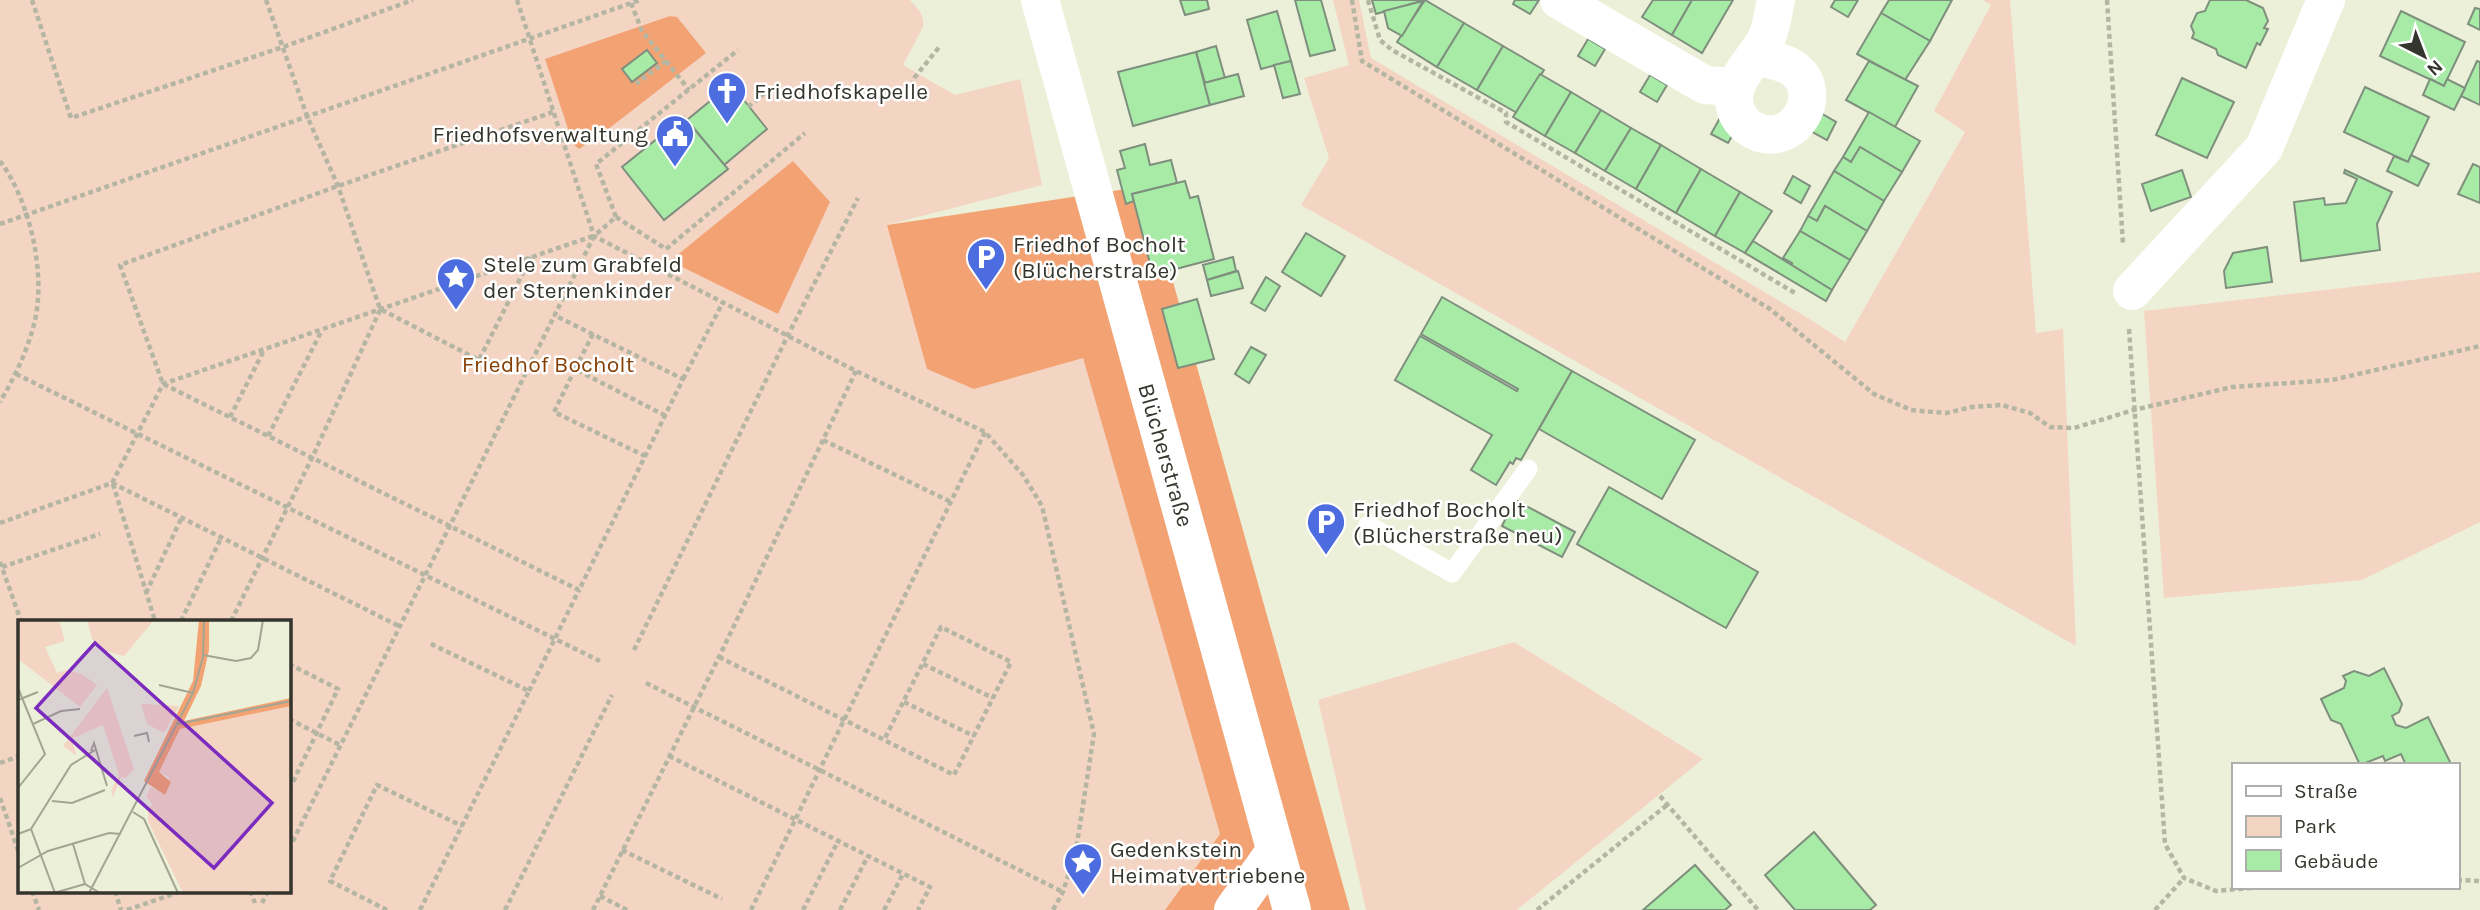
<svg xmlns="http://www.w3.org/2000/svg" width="2480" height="910" font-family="Karla,sans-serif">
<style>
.green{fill:#f4d5c4;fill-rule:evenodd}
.forest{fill:#f3a373}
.building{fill:#a8eba7;stroke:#7e8f7e;stroke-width:2}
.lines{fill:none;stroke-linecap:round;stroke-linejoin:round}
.path{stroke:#b4b6a3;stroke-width:4.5;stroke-dasharray:5 3.5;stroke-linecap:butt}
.service{stroke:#fff;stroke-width:19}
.minor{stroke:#fff;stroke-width:38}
.tertiary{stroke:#fff;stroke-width:38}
.labels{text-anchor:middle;stroke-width:5;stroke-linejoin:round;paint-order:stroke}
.poi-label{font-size:23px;fill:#34352c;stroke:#fff;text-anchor:start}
.park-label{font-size:23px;fill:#863f04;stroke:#fff}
.street-label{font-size:23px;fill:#34352c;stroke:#fff}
.inset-road{fill:none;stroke:#a3a593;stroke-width:2}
.view{fill:#7b2cbf;fill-opacity:0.15;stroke:#7b2cbf;stroke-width:3.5}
.inset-edge{fill:none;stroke:#34352c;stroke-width:3.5}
</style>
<rect width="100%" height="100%" fill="#edf0d8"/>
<g class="green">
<path d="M0,0H910C918,9 925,15 923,27L903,65L955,95L1020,79L1042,185L887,225L974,389L1083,357L1220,834L1165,910H0ZM19,621H289V891H19Z"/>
<path d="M1333,0H1359L1371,58L1808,318L1845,342L1965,132L1934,111L1991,5L1983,0H2010L2036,333L2063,329L2076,646L1301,205L1329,158L1304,78L1349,65Z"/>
<path d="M2480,272V522L2362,580L2164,598L2144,311Z"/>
<path d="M1514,642L1703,759L1517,910H1366L1318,700Z"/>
</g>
<g class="forest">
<path d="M670,16L677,17L706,53L607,130L579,149L573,144L545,59Z"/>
<path d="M793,161L830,202L778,314L670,261Z"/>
<path d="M1146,186L1350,910H1165L1220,834L1083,358L974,389L927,369L887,225Z"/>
</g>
<g class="building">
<path d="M1180,0H1207L1209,9L1185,15Z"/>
<path d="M1295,0H1321L1335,50L1310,56Z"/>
<path d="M1372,0H1425L1376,14Z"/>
<path d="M1425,0L1464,23L1437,67L1397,42Z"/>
<path d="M1515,0H1539L1530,14L1513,4Z"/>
<path d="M1653,0H1692L1672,35L1642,17Z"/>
<path d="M1692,0H1733L1702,53L1672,35Z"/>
<path d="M1835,0H1858L1848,17L1831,7Z"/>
<path d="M1889,0H1952L1930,41L1881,13Z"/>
<path d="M2210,0H2246L2263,8L2268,21L2264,28L2268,29L2260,45L2257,43L2246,68L2218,55L2216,49L2192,38L2194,33L2191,26L2197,13L2205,11Z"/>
<path d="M1423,1L1402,36L1388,28L1384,11Z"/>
<path d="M2475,8L2480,9V30L2468,24Z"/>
<path d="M1277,11L1291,61L1261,69L1247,20Z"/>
<path d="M2401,11L2465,42L2444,86L2380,56Z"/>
<path d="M1881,13L1930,41L1905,80L1857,54Z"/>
<path d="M1464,23L1503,46L1477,90L1437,67Z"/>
<path d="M1588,39L1605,49L1595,66L1578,56Z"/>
<path d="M1216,46L1225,78L1205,83L1196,52Z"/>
<path d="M1503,46L1544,70L1517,113L1477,90Z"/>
<path d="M647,50L657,63L632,82L622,69Z"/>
<path d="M1196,52L1210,105L1133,126L1118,72Z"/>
<path d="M1291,61L1300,94L1283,98L1274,65Z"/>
<path d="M1869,61L1918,86L1895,127L1846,100Z"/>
<path d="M2477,61L2480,62V105L2461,96Z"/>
<path d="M1238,74L1244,96L1210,105L1204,83Z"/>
<path d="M1540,74L1571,92L1545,136L1513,117Z"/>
<path d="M1650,75L1667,85L1657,102L1640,92Z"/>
<path d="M2182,78L2234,102L2207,158L2156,135Z"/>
<path d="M2430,79L2444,86L2447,79L2465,88L2454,110L2423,95Z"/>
<path d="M731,84L767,129L724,165L687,120Z"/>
<path d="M2365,87L2429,117L2408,162L2344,132Z"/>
<path d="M1571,92L1601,110L1575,153L1545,136Z"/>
<path d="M1601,110L1631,128L1605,171L1575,153Z"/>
<path d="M1819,112L1836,122L1827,140L1809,130Z"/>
<path d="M1869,112L1920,141L1902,172L1860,147L1851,162L1843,157Z"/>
<path d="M1721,116L1738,126L1728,143L1711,134Z"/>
<path d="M684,117L728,169L664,220L622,167Z"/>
<path d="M1631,128L1661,145L1636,189L1605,171Z"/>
<path d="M1145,144L1150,165L1171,160L1177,183L1132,194L1134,201L1126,204L1117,170L1125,168L1120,151Z"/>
<path d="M1661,145L1701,169L1676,213L1636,189Z"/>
<path d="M1860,147L1902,172L1884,201L1834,171L1843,157L1851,162Z"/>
<path d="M2411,155L2429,164L2418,186L2387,171L2394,156L2408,162Z"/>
<path d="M2473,164L2480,167V203L2458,194Z"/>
<path d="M1701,169L1740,192L1715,236L1676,213Z"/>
<path d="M2182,170L2191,197L2151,211L2142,184Z"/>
<path d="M2345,170L2392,192L2377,224L2380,250L2301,261L2294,202L2324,198L2325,205L2346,203L2357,179L2344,173Z"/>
<path d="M1834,171L1884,201L1867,231L1825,206L1817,221L1808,216Z"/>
<path d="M1793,176L1810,186L1801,203L1784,193Z"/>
<path d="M1185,181L1190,198L1198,196L1214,259L1153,275L1132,194Z"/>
<path d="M1740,192L1772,211L1745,253L1715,236Z"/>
<path d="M1825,206L1867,231L1850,260L1800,231L1808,216L1817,221Z"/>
<path d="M1800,231L1850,260L1832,290L1790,265L1792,263L1783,258Z"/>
<path d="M1306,233L1345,256L1321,296L1282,272Z"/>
<path d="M1753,241L1832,290L1826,301L1745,253Z"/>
<path d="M2267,247L2272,282L2226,288L2224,271L2233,253Z"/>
<path d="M1233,257L1236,271L1207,280L1203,265Z"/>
<path d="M1238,271L1243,288L1211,296L1207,280Z"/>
<path d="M1266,277L1280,286L1265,311L1251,303Z"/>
<path d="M1442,297L1572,371L1521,460L1516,458L1513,464L1510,462L1496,485L1471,470L1492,435L1395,380L1420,336L1517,391L1518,389L1421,334Z"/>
<path d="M1197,299L1214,359L1178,368L1162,309Z"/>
<path d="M1251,347L1266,355L1249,383L1235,374Z"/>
<path d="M1572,371L1695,440L1662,499L1539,429Z"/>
<path d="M1609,487L1758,572L1726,628L1577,544Z"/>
<path d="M1515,500L1575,532L1562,557L1502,526Z"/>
<path d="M2384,668L2402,704L2399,712L2392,716L2396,725L2406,728L2428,717L2451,764L2406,765L2401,754L2385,761L2383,756L2360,765L2341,724L2331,720L2321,699L2344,688L2346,681L2343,676L2354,671L2369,676Z"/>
<path d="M1814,832L1876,905L1870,910H1795L1765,875Z"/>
<path d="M1695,865L1731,905L1725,910H1643Z"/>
</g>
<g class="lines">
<g class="path">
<path d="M32,0L71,118L283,47L413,0"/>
<path d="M266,0L307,116L338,186L380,309L479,360L531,257"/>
<path d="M517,0L594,236L856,371L985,432L1023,475L1042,506L1094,734L1076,850L1063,892L1053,910"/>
<path d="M1352,0L1362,61L1770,309L1874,394L1911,410L1946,413L1972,407L2002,405L2030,413L2050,427L2074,428L2134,410L2232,387L2332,380L2480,346"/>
<path d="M1368,0L1380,40L1392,50L1506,113V122L1795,293"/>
<path d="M2107,0L2123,244"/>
<path d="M631,3L642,31L666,61L636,84"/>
<path d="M666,61L689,90"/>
<path d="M911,86L915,77L940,46"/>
<path d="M748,107L770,89"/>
<path d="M553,112L338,186L120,265L163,384L579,590L683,379L554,315"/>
<path d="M0,161C30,201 47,275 34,324C27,352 14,378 0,402"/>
<path d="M616,217L666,249L805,133"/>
<path d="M0,224L640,0"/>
<path d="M2129,329L2165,844L2184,878L2216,891L2262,887"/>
<path d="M593,334L575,369L666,416"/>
<path d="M575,369L554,412L645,456"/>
<path d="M16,374L600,661"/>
<path d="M683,379L723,302"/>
<path d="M230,417L264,350"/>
<path d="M268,436L322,330"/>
<path d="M823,440L951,502"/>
<path d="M112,483L399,626"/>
<path d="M113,484L155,621"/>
<path d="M0,523L112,483L163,384L593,236"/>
<path d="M0,562L21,621"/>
<path d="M2,567L100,534"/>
<path d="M146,593L181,519"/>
<path d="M181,621L221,538"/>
<path d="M231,621L312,458L380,310"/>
<path d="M634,650L788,335L858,198"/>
<path d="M719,657L954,775L1011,662L941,627L884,740"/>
<path d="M289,664L338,689L289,790"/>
<path d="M923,664L993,698"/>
<path d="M646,683L1063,892"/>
<path d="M529,691L579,590"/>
<path d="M904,702L974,736"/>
<path d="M289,719L340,745"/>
<path d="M669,756L930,887L918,910"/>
<path d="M0,763L19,756"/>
<path d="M1660,796L1758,910"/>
<path d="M0,798L19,853"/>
<path d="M289,849L594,236L616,217L596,164L738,50"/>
<path d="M622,850L722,899"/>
<path d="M2457,880L2480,881"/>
<path d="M32,891L39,910"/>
<path d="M115,891L121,910"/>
<path d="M250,891L255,903"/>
<path d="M600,896L627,910"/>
<path d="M262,903L268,891"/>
<path d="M127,910L182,891"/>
<path d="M387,910L330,881L377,785L462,826"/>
<path d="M420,910L529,691L429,643"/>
<path d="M505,910L612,695"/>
<path d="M593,910L719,657L856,371"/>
<path d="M751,910L985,432"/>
<path d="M803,910L838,841"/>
<path d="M840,910L868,856"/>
<path d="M884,910L903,874"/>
<path d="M1537,910L1667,805"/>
<path d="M2155,910L2184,878"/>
</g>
<path class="service" d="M1368,525L1452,573L1528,469"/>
<g class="minor">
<path d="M1559,0L1705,85L1736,87"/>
<path d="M1755,56C1766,59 1781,61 1791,67C1831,92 1790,158 1747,126C1739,119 1734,109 1734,98C1735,75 1758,57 1767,37C1772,26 1773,12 1776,0"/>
<path d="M2132,291L2264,148L2326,0"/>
<path d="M1233,910L1275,851"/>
</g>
<path class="tertiary" d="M1040,0L1292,910"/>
</g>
<defs>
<g id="church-pin" transform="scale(2.0125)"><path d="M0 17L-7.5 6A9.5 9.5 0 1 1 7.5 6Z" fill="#4c6ce0" stroke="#fff"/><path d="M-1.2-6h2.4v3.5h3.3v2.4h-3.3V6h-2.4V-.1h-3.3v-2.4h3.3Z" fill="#fff"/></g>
<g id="civic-pin" transform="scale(2.0125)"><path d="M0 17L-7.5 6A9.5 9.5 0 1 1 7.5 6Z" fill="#4c6ce0" stroke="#fff"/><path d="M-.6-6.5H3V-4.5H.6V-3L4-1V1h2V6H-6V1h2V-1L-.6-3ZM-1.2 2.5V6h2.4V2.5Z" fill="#fff"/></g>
<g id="parking-pin" transform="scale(2.0125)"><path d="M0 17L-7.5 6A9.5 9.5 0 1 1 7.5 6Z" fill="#4c6ce0" stroke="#fff"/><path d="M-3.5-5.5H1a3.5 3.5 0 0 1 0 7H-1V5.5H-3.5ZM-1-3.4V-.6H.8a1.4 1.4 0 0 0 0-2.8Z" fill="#fff"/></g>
<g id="sight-pin" transform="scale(2.0125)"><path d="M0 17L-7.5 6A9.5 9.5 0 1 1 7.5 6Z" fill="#4c6ce0" stroke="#fff"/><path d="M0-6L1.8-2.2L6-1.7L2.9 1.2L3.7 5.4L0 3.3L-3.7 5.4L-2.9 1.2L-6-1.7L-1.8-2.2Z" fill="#fff"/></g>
</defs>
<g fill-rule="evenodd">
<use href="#church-pin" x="727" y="91"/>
<use href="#civic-pin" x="675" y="134"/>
<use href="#parking-pin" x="986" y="257"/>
<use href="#sight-pin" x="456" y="277"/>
<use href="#parking-pin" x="1326" y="522"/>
<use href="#sight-pin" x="1083" y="862"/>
</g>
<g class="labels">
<g class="poi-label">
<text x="754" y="99">Friedhofskapelle</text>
<text x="648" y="142" text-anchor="end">Friedhofsverwaltung</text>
<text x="1013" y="252">Friedhof Bocholt<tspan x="1013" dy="26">(Blücherstraße)</tspan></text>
<text x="483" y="272">Stele zum Grabfeld<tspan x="483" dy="26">der Sternenkinder</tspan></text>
<text x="1353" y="517">Friedhof Bocholt<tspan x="1353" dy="26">(Blücherstraße neu)</tspan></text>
<text x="1110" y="857">Gedenkstein<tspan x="1110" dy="26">Heimatvertriebene</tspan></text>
</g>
<g class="park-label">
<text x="548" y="372">Friedhof Bocholt</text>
</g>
<g class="street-label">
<text transform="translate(1166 455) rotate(74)" y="8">Blücherstraße</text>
</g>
</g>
<g transform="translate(18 620)">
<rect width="273" height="273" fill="#edf0d8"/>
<path d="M0,0H41L47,21L27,27L39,53L49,50L64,54L79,65L62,87L0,39ZM69,0H136L106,36L84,30L74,19ZM89,68L116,149L107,158L103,157L95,177L93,171L101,155L85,105L53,119L59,136L45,126ZM123,84H128L161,86L146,113L129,104ZM273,86V273H165L130,201V187L135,185L128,176L133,167L147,174L151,157L141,152L162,109Z" fill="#f4d5c4"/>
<path d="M181,0H191V30L183,66L166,101L273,78V86L162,109L141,152L153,162L147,175L126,161L175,61Z" fill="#f3a373"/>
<path class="inset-road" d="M185,35L218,41L233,38L240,30L245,0M141,65L175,73M0,68L27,134L0,168M0,80L20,72M15,104L43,91L62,89M160,104L273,81M116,116L129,113L131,122M73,131L76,123L89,166M34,181L54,183L87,170M115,192L126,199L160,273M13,209L53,145L77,130M0,214L13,209L37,273M55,224L67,264L82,273M0,248L30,231L91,213L103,214M36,273L67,264M71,273L175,73L185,37L186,0"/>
<path class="view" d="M77,23L254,183L196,248L18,88Z"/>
<rect width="273" height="273" class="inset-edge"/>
</g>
<rect x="2232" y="763" width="228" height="126" fill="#ffffff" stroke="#aeaeab" stroke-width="2"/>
<rect x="2246" y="786" width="35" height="10" fill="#ffffff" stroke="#aeaeab" stroke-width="2"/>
<text x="2294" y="798" font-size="21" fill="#34352c">Straße</text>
<rect x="2246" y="816" width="35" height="21" fill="#f4d5c4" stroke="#aeaeab" stroke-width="2"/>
<text x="2294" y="833" font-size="21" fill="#34352c">Park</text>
<rect x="2246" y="850" width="35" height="21" fill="#a8eba7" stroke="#aeaeab" stroke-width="2"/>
<text x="2294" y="868" font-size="21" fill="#34352c">Gebäude</text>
<g transform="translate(2424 56) rotate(138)" stroke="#ffffff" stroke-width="5" paint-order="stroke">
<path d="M0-5L12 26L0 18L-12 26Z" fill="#34352c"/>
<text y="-10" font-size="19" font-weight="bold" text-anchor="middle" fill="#34352c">N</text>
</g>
</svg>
